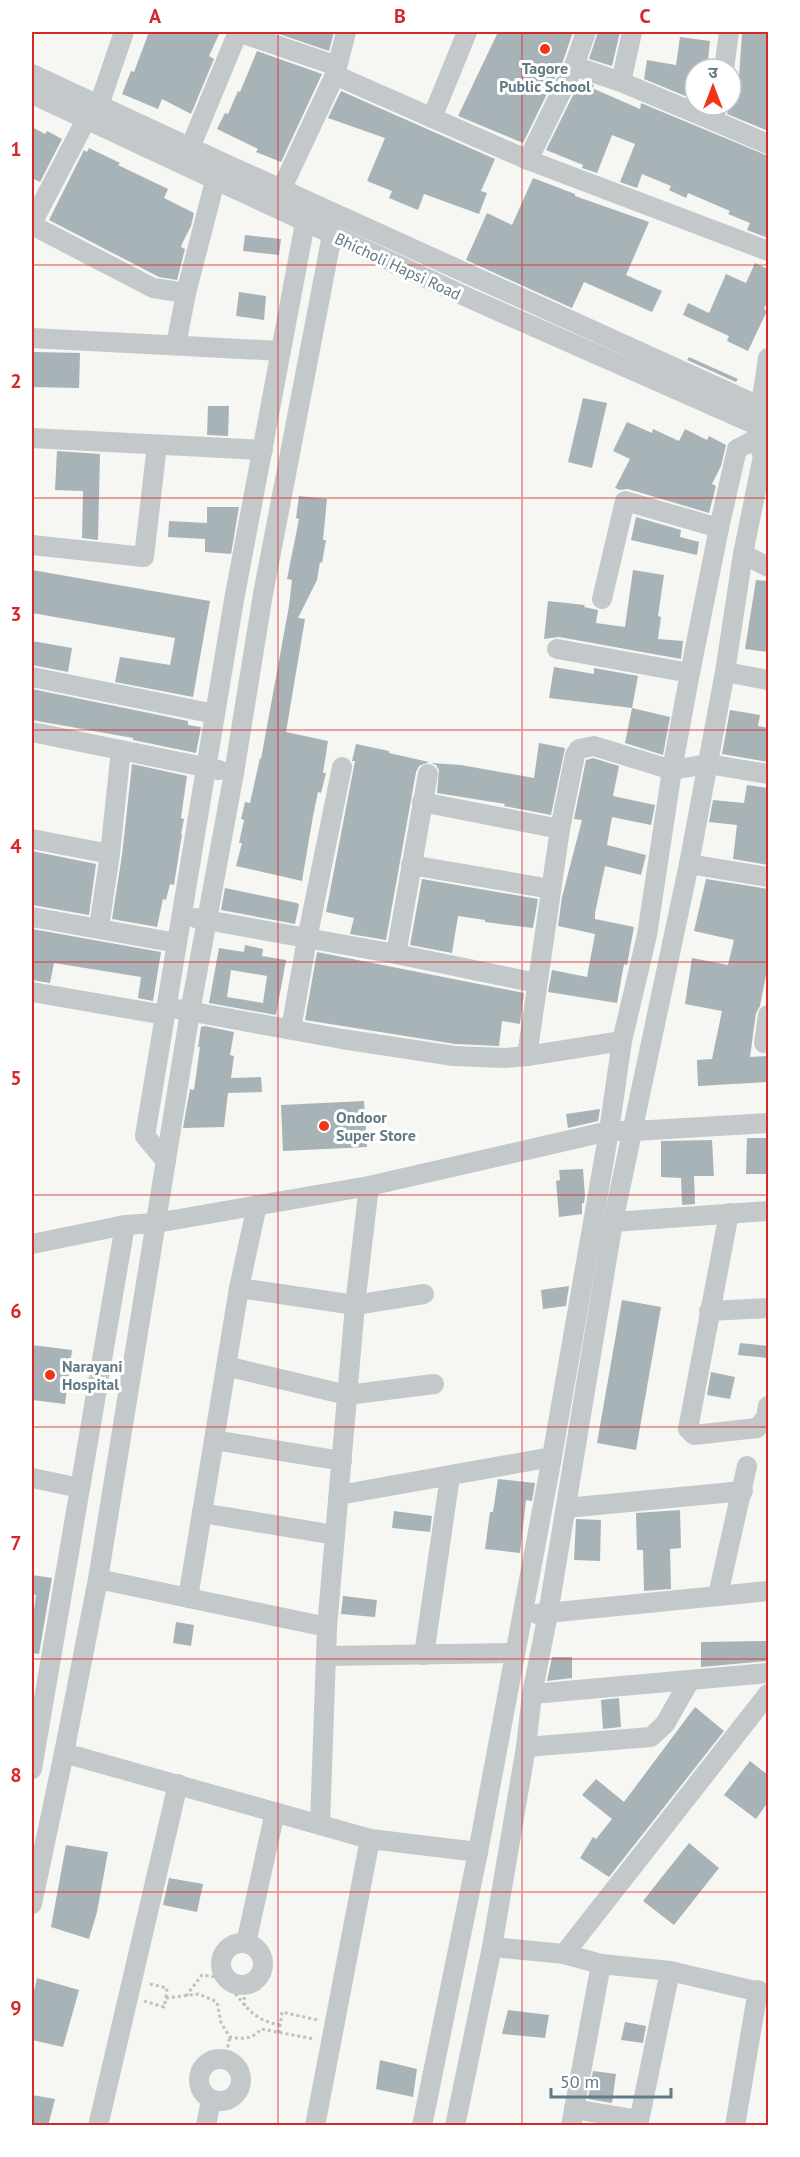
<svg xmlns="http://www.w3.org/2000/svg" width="800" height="2157" font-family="'PT Sans','Noto Sans Devanagari',sans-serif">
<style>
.building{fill:#a8b3b8;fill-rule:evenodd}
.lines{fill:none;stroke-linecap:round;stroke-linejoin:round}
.path{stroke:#bec1c3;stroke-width:3;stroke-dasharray:3 3;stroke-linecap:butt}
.minor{stroke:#c3c8cb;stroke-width:20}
.grid{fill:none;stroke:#d62828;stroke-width:1.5;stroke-opacity:0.55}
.poi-dot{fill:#f23615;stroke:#fff;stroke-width:2}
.labels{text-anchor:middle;stroke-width:6;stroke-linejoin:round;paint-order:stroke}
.poi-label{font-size:16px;font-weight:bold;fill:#627986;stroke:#fff;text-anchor:start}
.street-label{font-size:16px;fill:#627986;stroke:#fff}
.neatline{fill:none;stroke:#d62828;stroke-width:2}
.grid-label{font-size:20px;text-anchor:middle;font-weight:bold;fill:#d62828}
</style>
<rect width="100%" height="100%" fill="#f6f6f2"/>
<g class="building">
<path d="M149,32H220L209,56L214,59L191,114L162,99L158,109L122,94L131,71L134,72Z"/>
<path d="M273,32H334L329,51Z"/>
<path d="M498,32H573L563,61L523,143L458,116Z"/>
<path d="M598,32H620L612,66L589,59Z"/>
<path d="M742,32H768V131L727,114L730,105L733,104L737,77L739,78Z"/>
<path d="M680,37L710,41L707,69H695V100L644,79L647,60L676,65Z"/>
<path d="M257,51L322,74L281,162L256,152L258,149L217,129L225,113L228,114L238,91L240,92Z"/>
<path d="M580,81L594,85L592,88L640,109L641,103L768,156V238L747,230L750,223L728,214L730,211L688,193L686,198L669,190L671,186L642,174L637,188L620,182L635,144L612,135L597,173L582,168L583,165L546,150Z"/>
<path d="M341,91L495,159L481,191L487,193L479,214L424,194L418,210L389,198L392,191L367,181L385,138L328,118Z"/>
<path d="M32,127L45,134L47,131L62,139L40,182L32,178Z"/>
<path d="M89,148L120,163L118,165L168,189L164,198L194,213L191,226L182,244L181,247L185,249L177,280L159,277L49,220L84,150L87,152Z"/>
<path d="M533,178L575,194V196L649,222L626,275L662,291L652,312L584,282L572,308L466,260L487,213L512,225Z"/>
<path d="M245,235L281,239L279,255L243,251Z"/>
<path d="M755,263L768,269V299L764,309L767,311L748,351L727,341L729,336L683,315L688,303L709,313L726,274L746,283Z"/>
<path d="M239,292L266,296L264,320L236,316Z"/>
<path d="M34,352L80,353L79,388L33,387Z"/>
<path d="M689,357L738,379L736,382L687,360Z"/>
<path d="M583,398L607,403L592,468L568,462Z"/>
<path d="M208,406H229L228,436L207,435Z"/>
<path d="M627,422L652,433L653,429L679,441L685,429L707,440L709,436L726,445L721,466L712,484L716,486L709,513L628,489L620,490L615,488L630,459L613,451Z"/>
<path d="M57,451L100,454L98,540L82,538L83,491L55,490Z"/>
<path d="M299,496L327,499L323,540H326L322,563L320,562L317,580L298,618L305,619L286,732L328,741L323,773H326L321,793L318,792L313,816L302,881L236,866L242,843H239L244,820L241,819L245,802L250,803L260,758L261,759L289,606L292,580L287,579L299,519L296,518Z"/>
<path d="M207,507H239L231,554L205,552V539L168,537L169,521L207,523Z"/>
<path d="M636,517L681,530L680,537L699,542L697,555L631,540Z"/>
<path d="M32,570L210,601L193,697L115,682L120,657L170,665L175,638L32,613Z"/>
<path d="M633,570L664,575L658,616L661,617L658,639L683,641L681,659L559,637L544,639L548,601L585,605L584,607L598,610L596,623L625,627Z"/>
<path d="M756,580L768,581V652L745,649Z"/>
<path d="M32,641L72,648L68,672L32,665Z"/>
<path d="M554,667L594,674V668L638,676L632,708L549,698Z"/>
<path d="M32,689L188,721V725L201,727L196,753L133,740V738L32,720Z"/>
<path d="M632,708L670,717L663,755L625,743Z"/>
<path d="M730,710L760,715L758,726L768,728V762L722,754Z"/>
<path d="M539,743L565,748L551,815L504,806L505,804L437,793L439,770L436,765L431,763L461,765L534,778Z"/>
<path d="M356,744L389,751V753L429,762L419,766L416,772L386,940L350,934L354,918L326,912L355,761H352Z"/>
<path d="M593,758L619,766L613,796L655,805L651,825L612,817L607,845L646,855L641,875L605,866L595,913V919L634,927L627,965L624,964L617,1003L548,992L552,970L587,977L595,934L558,926L562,897L582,820L574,819L586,760Z"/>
<path d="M132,764L187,776L181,818L184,819L181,834H182L174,885L170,884L166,900L163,899L157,927L112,919L122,855Z"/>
<path d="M747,785L768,788V865L733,859L737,825L709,822L713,800L744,803Z"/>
<path d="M32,851L96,864L89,915L32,905Z"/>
<path d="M422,879L538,899L533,928L485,922V920L458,916L452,953L410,945Z"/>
<path d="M706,879L768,889V965L760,1006L756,1013L750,1057L768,1056V1082L698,1086L697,1060L712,1059L722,1011L685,1004L692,958L728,965L734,940L694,931Z"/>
<path d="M225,888L297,903L299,905L295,924L221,910Z"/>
<path d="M32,929L161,952L153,1001L138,998L141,977L54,963L50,983L32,980Z"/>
<path d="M245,945L263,949L262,956L286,960L276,1015L209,1003L219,948L244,952ZM231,970L267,976L263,1003L227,997Z"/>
<path d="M317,952L524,993L520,1024L502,1021L499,1046L455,1044L305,1020Z"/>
<path d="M205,1026L234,1032L230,1055L234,1056L231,1078L261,1077L262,1092L228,1093L224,1127L183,1128L190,1089L194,1090L200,1047H198L201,1027Z"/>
<path d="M364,1101L367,1147L283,1151L281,1105Z"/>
<path d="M600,1109L598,1121L568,1128L566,1114Z"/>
<path d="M747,1138H766V1174H746Z"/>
<path d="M712,1140L714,1176H694L695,1204L682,1205L681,1178L661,1177V1141Z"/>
<path d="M583,1169L585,1196L584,1203H582V1214L559,1217L556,1181L560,1180L559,1170Z"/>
<path d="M569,1286L566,1306L543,1309L541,1290Z"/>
<path d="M622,1300L661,1307L636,1450L597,1443Z"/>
<path d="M740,1343L768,1346V1358L738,1355Z"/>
<path d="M32,1345L72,1350L65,1404L32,1400Z"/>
<path d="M711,1372L735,1377L730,1399L707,1395Z"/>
<path d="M498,1479L535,1483L532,1501L526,1500L520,1553L485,1549L490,1512H493Z"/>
<path d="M680,1510L681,1548L670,1549L671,1589L644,1591L643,1550H637L636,1513Z"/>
<path d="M394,1511L432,1516L430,1532L392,1528Z"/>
<path d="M576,1519L601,1520L600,1561L574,1560Z"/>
<path d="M32,1575L52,1578L39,1654L32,1653V1627L36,1595L32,1594Z"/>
<path d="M343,1596L377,1600L375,1617L341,1614Z"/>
<path d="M176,1622L194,1625L191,1646L173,1643Z"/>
<path d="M768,1641V1661L701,1667V1642Z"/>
<path d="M552,1657H572V1678L547,1681Z"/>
<path d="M619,1698L621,1727L603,1729L601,1700Z"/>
<path d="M695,1707L724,1731L609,1877L580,1858L593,1837L596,1839L612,1819L582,1795L596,1779L624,1802Z"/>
<path d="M750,1761L768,1775V1802L756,1819L724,1795Z"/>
<path d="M689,1843L719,1868L674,1925L643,1901Z"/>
<path d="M66,1845L108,1852L97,1912L89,1939L51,1927Z"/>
<path d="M169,1878L203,1884L197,1912L163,1905Z"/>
<path d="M37,1978L79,1990L63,2047L32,2040V2000Z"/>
<path d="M508,2010L549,2015L545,2038L502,2034Z"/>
<path d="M625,2022L646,2026L643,2043L621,2040Z"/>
<path d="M380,2060L417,2069L413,2097L376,2089Z"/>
<path d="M593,2071L616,2074L612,2103L588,2099Z"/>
<path d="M32,2095L55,2099L48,2126H32Z"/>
</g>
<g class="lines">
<g class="path">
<path d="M150,1984L167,1988L166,1998"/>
<path d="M243,1985L245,2007"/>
<path d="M186,1996L202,1975C207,1976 216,1976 220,1979C245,1998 244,2018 280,2025"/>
<path d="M144,2001L164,2007L166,1998L199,1994L217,2002L221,2023L230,2037C242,2039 252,2040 261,2029L314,2039"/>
<path d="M279,2033L282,2012L318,2020"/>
<path d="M225,2059L230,2037"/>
</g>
<g class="minor">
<path d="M238,32L337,66"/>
<path d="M574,66L621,82L712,120"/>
<path d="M724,69L729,32"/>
<path d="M32,74L228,165L768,410"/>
<path d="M335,75L528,160L574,66L586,32"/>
<path d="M621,82L632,32"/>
<path d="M32,94L471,299L768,430"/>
<path d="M99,105L124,32"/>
<path d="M718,105L712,120L768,144"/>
<path d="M432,118L467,32"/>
<path d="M190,148L238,32"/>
<path d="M528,160L768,251"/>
<path d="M281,190L335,75L346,32"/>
<path d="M32,223L86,120"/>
<path d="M32,225L153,288L186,293L215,181"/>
<path d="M32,338L281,351"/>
<path d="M176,345L186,293"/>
<path d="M32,438L263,450"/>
<path d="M32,545L144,557L157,445"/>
<path d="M743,554L768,567"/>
<path d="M602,599L625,501L719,528"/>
<path d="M557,649L690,673"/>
<path d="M725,672L768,680"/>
<path d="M32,677L215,714"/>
<path d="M32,732L219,770"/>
<path d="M422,802L560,829"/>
<path d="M32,839L110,854"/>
<path d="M689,864L768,877"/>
<path d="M411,865L551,889"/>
<path d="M32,917L177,943"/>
<path d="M195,918L396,954L537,983"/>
<path d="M99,927L110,854L121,750"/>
<path d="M396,954L428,774"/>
<path d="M32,992L165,1015"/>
<path d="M177,1009L342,1039L454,1056L505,1058L527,1056L622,1041"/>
<path d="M291,1029L307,939L342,767"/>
<path d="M764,1043L768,1015"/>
<path d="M527,1056L560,829L575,755L579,749L594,746L672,770L708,764L768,774"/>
<path d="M166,1161L145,1136L234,600L305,223"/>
<path d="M729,1213L688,1429L694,1435L757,1428L766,1418L768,1406"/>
<path d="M613,1222L768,1211"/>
<path d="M32,1244L125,1225L156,1223L369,1186L609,1131H634L768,1123"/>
<path d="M239,1288L355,1305L424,1294"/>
<path d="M709,1311L768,1308"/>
<path d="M226,1366L347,1395L434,1384"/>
<path d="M214,1440L342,1461"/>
<path d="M32,1478L80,1488"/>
<path d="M339,1495L552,1457"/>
<path d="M566,1508L743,1491"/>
<path d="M202,1513L335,1535"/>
<path d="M98,1579L327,1627"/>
<path d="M718,1595L747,1466"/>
<path d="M188,1598L239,1288L257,1205"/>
<path d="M537,1614L768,1591"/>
<path d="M424,1655L450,1476"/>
<path d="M327,1656L515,1653"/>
<path d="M532,1694L768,1673"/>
<path d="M526,1747L651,1737L665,1724L690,1680"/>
<path d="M64,1753L370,1839L478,1852"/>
<path d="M32,1769L125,1225"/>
<path d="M320,1824L327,1627L355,1305L369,1186"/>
<path d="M32,1904L64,1753L98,1579L190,1012L234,773L263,594L332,235"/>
<path d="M246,1943L275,1812"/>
<circle cx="242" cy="1964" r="21"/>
<path d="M492,1947L564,1954L601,1964L670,1971L768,1994"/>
<path d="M564,1954L768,1694"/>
<circle cx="220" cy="2080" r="21"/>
<path d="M574,2109L639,2120"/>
<path d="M98,2126L178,1784"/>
<path d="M206,2126L211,2100"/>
<path d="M315,2126L370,1839"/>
<path d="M422,2126L478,1852L552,1457L609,1131L622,1041L647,935L672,770L690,673L719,528L737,449L756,439"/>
<path d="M455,2126L492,1947L526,1747L532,1694L548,1614L613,1222L689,864L725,672L743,554L763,456L756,439L768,358"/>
<path d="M571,2126L601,1964"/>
<path d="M638,2126L670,1971"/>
<path d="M735,2126L758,1990"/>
</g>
</g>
<path class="grid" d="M278,32V2126M522,32V2126M32,265H768M32,498H768M32,730H768M32,962H768M32,1195H768M32,1427H768M32,1659H768M32,1892H768"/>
<g class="poi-dot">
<circle cx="545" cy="49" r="6"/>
<circle cx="324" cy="1126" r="6"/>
<circle cx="50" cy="1375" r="6"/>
</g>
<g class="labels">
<g class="poi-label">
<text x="545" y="74" text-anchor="middle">Tagore<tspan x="545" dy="18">Public School</tspan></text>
<text x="336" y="1123">Ondoor<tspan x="336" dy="18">Super Store</tspan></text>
<text x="62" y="1372">Narayani<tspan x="62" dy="18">Hospital</tspan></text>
</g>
<g class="street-label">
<text transform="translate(398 266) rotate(25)" y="6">Bhicholi Hapsi Road</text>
</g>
</g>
<rect width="800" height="2157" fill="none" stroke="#ffffff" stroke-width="66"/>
<g transform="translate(713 87)"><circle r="28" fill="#ffffff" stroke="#c0c9cf" stroke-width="1.5"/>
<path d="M0-4.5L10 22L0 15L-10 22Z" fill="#f23615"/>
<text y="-9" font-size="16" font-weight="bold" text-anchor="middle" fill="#627986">उ</text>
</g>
<path d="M551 2088v9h120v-9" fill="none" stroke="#627986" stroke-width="3"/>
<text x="560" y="2088" font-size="18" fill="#627986" stroke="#ffffff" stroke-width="4.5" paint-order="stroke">50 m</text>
<rect x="33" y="33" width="734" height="2091" class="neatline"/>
<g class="grid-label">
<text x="155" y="23">A</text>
<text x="400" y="23">B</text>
<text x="645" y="23">C</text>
<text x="16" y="156">1</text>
<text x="16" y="388">2</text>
<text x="16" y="621">3</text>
<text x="16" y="853">4</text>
<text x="16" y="1085">5</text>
<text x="16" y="1318">6</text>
<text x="16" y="1550">7</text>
<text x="16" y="1782">8</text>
<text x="16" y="2015">9</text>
</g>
</svg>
